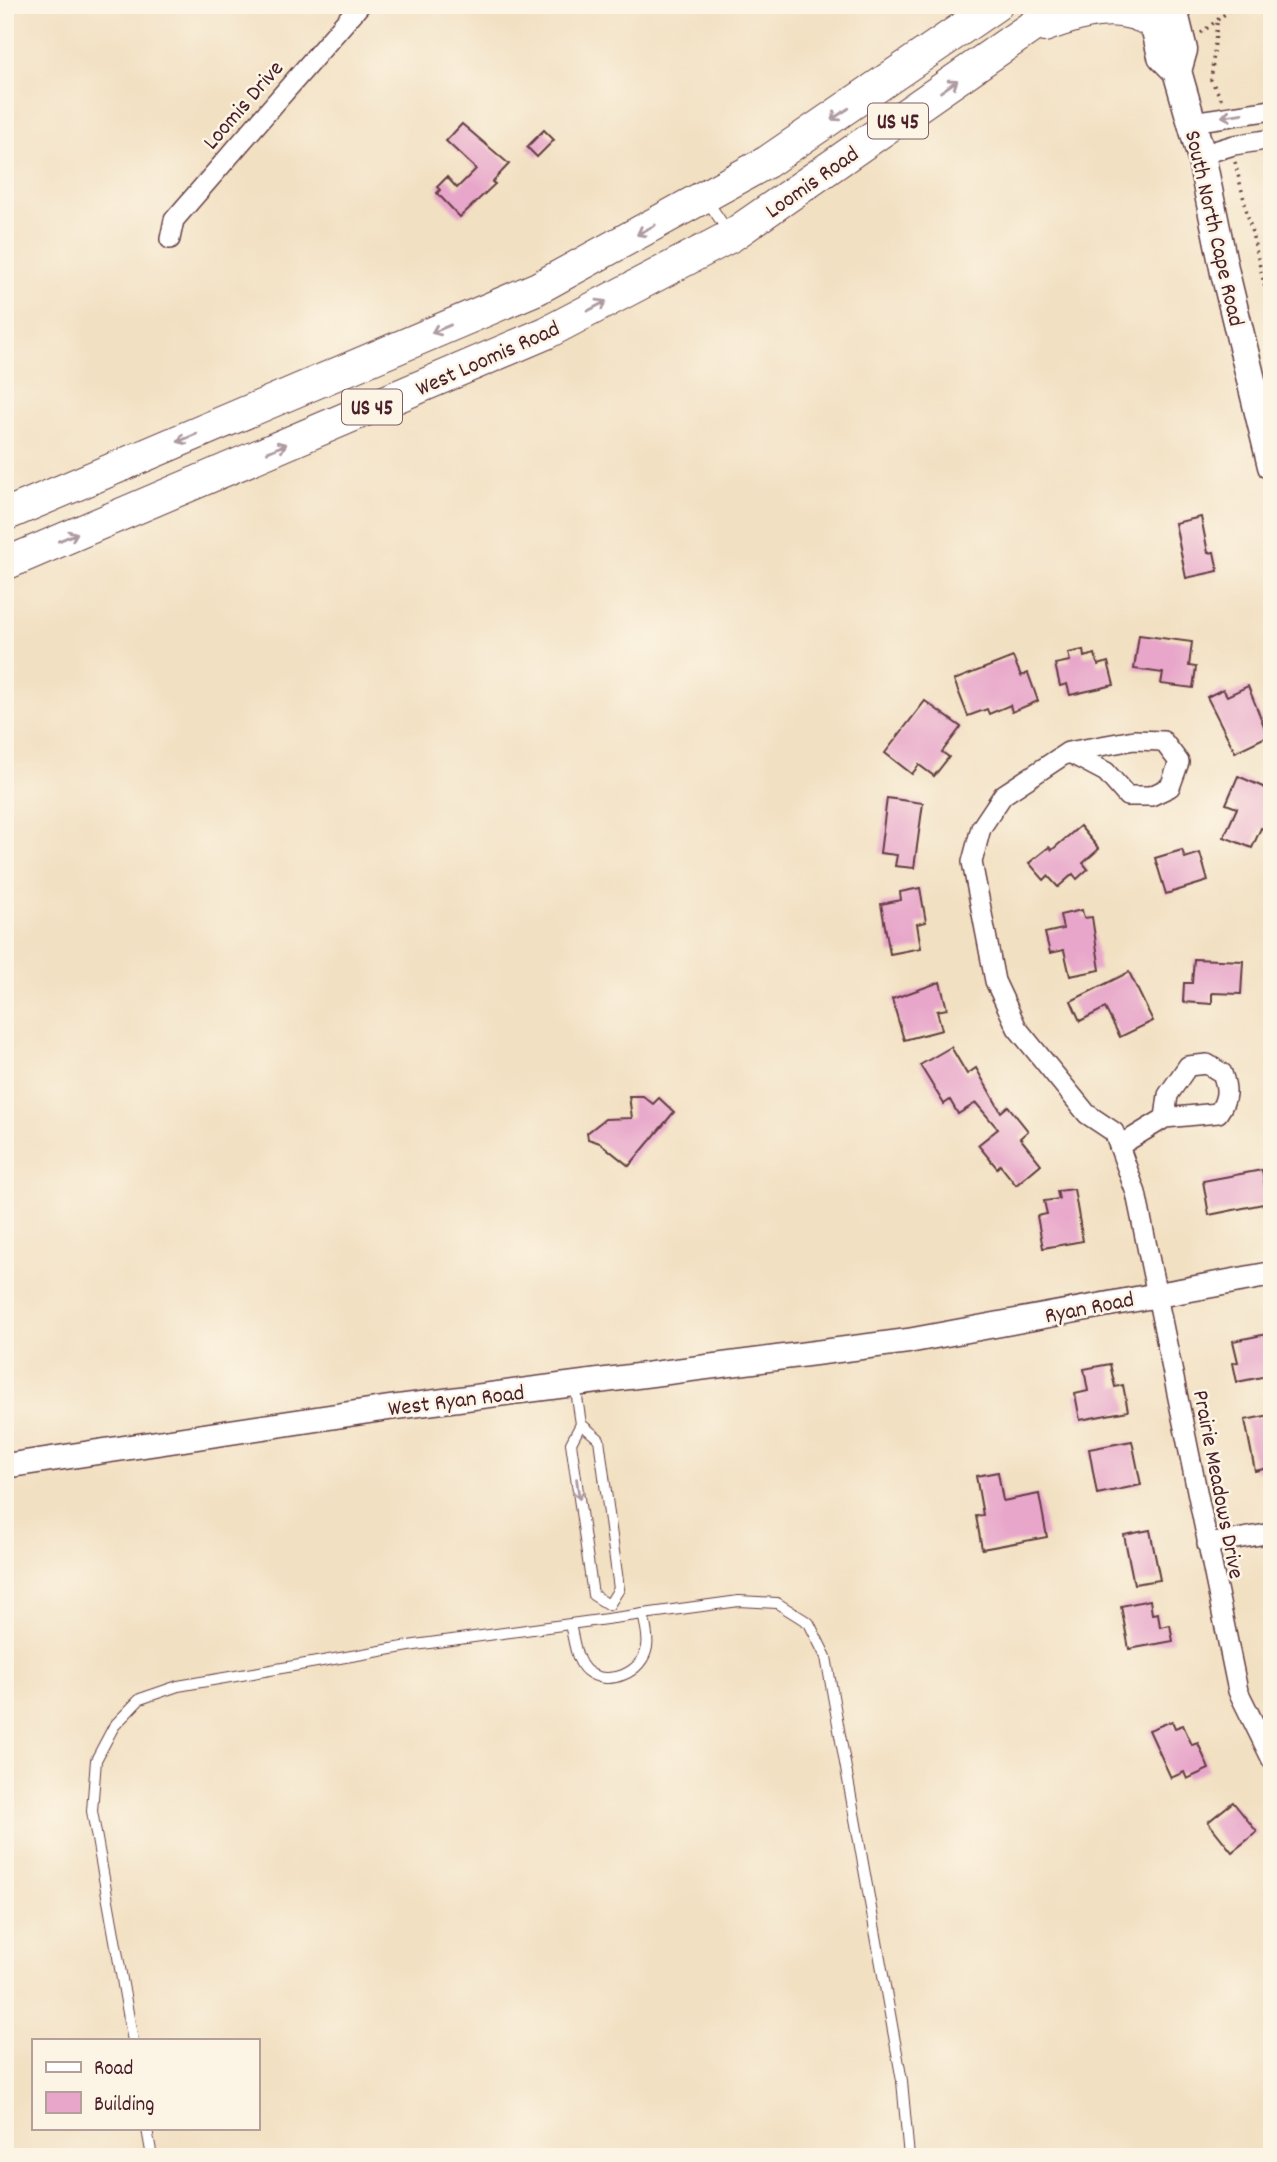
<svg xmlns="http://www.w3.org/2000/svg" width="1277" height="2162" font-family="Dekko,sans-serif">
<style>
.building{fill:#e8a7ca}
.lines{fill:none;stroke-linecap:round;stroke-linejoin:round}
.service-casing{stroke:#633c42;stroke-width:12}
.minor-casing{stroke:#633c42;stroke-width:22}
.tertiary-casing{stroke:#633c42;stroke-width:27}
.secondary-casing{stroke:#633c42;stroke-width:31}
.primary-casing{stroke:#633c42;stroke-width:34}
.path{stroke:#633c42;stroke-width:3.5;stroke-dasharray:2 5;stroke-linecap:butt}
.service{stroke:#fff;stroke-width:10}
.minor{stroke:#fff;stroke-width:19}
.tertiary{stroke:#fff;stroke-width:24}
.secondary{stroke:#fff;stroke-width:28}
.primary{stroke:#fff;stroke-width:32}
.oneway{stroke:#ae9aa0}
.labels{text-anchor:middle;stroke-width:5;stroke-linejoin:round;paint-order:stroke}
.shield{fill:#fcf5e5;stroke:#7f5f63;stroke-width:2}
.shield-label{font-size:21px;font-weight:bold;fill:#4a1f2b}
.street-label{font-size:23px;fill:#4a1f2b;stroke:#fcf5e5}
</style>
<rect width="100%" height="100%" fill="#fcf5e5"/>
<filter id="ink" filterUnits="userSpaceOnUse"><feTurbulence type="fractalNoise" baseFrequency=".0143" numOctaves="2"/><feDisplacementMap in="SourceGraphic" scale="14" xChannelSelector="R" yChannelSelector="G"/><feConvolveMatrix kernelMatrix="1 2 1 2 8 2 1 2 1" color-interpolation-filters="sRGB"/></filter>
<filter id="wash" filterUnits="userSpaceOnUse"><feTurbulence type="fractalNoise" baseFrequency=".00686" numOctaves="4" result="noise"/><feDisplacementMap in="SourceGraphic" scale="28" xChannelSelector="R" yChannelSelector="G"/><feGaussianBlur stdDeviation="1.57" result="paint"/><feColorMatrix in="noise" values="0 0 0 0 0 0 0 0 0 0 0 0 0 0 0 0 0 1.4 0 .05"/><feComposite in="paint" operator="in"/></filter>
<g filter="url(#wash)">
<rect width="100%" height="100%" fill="#f2e0c2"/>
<g id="blocks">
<g class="building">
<path d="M462,124L509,164L492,182L495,184L460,217L437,193L440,190L437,187L447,177L457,188L476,169L446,141Z"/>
<path d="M544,130L554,140L537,157L527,147Z"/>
<path d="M1201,517L1208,553L1214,552L1218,571L1186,578L1175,523Z"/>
<path d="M1139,635L1192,642L1189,666L1196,667L1193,688L1161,684L1163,673L1134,669Z"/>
<path d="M1083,650L1084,657L1095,654L1098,665L1108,662L1114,685L1070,695L1067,684L1060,686L1055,664L1070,661L1068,653Z"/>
<path d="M1013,657L1021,676L1028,673L1038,701L1012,712L1010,705L989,714L987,709L968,716L954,680Z"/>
<path d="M1248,686L1268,736L1235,752L1207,697L1223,689L1227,696Z"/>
<path d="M925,701L961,727L942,752L949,757L934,776L919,765L912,774L885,753Z"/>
<path d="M1238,776L1272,791V823L1268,831L1261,828L1252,848L1224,837L1237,808L1226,804Z"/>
<path d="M887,798L923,803L914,868L895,866L897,855L880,853Z"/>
<path d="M1080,826L1099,849L1083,863L1088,869L1077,879L1073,874L1058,887L1048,876L1044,880L1029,863L1049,847L1052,850Z"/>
<path d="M1182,850L1185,858L1200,853L1208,881L1166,894L1155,858Z"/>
<path d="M920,888L926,922L917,924L921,948L890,954L881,904L901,900L900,892Z"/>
<path d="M1082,910L1084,918L1092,917L1100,970L1070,976L1064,950L1050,953L1045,933L1063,929L1060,915Z"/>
<path d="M1194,959L1243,961L1241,994L1212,993V1004L1183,1002L1184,983H1192Z"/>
<path d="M1129,972L1153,1021L1120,1037L1105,1008L1080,1021L1071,1001Z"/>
<path d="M940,982L947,1009L937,1011L942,1030L904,1040L892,999Z"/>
<path d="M951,1047L967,1074L976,1068L1001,1112L1008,1106L1028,1131L1020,1138L1041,1164L1016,1185L1000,1165L997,1168L978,1145L998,1129L976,1103L958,1114L950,1100L944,1104L920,1065Z"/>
<path d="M629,1096H643L653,1104L659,1098L674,1112L629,1166L600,1143L588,1139L587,1133L605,1119L632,1118Z"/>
<path d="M1262,1170L1268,1203L1209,1215L1203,1181Z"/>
<path d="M1074,1189L1083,1241L1043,1248L1037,1216L1047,1214L1044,1201L1059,1199L1057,1191Z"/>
<path d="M1272,1333V1375L1237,1382L1233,1363L1238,1362L1233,1341Z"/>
<path d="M1110,1364L1115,1387L1123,1385L1128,1411L1080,1420L1075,1394L1088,1391L1084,1369Z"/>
<path d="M1270,1415L1272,1467L1255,1471L1245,1420Z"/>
<path d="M1132,1441L1141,1485L1097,1494L1089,1449Z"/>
<path d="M998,1472L1003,1501L1039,1494L1047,1537L982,1549L976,1516L983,1515L976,1476Z"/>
<path d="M1150,1530L1160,1580L1134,1584L1124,1535Z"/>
<path d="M1150,1600L1152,1614L1158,1613L1160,1627L1170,1625L1173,1641L1129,1649L1121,1606Z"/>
<path d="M1172,1721L1175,1728L1183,1725L1192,1745L1198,1743L1209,1769L1187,1779L1184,1772L1171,1778L1149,1730Z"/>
<path d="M1233,1802L1257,1832L1232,1852L1208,1822Z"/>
</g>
</g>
</g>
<g filter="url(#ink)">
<use href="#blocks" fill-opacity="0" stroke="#633c42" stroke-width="2"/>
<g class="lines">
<g class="service-casing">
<g id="service">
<path d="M706,199L729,233"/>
<path d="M575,1384L581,1424L571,1443L593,1595L609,1605L619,1589L599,1439L581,1424"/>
<path d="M570,1625C574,1638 575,1661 587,1671C608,1688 643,1672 647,1647C649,1637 645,1624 643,1614"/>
<path d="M133,2041L92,1811L96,1760L114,1726L140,1699L178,1686L415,1645L739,1601L777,1603L809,1623L826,1657L902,2081L909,2157"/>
<path d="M147,2129L152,2157"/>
</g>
</g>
<g class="minor-casing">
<g id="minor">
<path d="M1192,122L1272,110"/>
<path d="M1201,155L1234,145L1272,139"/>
<path d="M170,239L174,220L360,5"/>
<path d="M1068,752L1134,740L1163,741L1179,762L1170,787L1151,796H1127L1106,772L1068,752L1003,795L981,828L972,862L995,981L1017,1028L1087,1114L1114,1132L1136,1193L1238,1691L1272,1760"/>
<path d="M1119,1146L1165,1118L1218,1113C1228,1099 1228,1089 1222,1073L1207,1064L1188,1066L1168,1095L1165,1118"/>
<path d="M1207,1544L1272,1533"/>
</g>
</g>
<g class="tertiary-casing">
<path id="tertiary" d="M5,1466L389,1408L908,1341L1272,1274"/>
</g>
<g class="secondary-casing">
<g id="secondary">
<path d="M1150,5L1162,56L1177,71L1201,155L1225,273L1272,466"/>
<path d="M1172,5L1183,50L1177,71"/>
</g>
</g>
<g class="primary-casing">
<g id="primary">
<path d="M1044,26C1081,12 1121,0 1155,24"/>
<path d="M5,515L538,288L767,162L996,5"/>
<path d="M5,564L546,333L731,236L1063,5"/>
</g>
</g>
<g class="path">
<path d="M1217,23L1211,80L1222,100"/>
<path d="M1201,33L1236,5"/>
<path d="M1235,162L1272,317"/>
</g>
<use href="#service" class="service"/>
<use href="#minor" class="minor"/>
<use href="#tertiary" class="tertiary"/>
<use href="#secondary" class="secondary"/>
<use href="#primary" class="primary"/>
</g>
<defs><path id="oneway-shaft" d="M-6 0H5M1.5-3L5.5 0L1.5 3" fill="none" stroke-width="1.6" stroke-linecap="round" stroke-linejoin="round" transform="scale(1.75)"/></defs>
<g class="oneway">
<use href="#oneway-shaft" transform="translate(949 86) rotate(-35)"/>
<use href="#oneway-shaft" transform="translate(840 114) rotate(147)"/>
<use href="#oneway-shaft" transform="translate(1232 115) rotate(171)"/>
<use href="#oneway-shaft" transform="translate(646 230) rotate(152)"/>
<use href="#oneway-shaft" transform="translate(597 306) rotate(-28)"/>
<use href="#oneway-shaft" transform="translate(441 329) rotate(157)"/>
<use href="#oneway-shaft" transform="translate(187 438) rotate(157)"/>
<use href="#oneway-shaft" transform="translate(277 448) rotate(-23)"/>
<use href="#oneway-shaft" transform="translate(68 537) rotate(-23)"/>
<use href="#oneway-shaft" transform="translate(578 1489) rotate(82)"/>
</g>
</g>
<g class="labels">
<g class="shield">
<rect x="868" y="103.5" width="60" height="35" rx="5"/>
<rect x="342" y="389.5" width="60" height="35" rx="5"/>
</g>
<g class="shield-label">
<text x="898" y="128">US 45</text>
<text x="372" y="414">US 45</text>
</g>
<g class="street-label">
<text transform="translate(242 104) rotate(-49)" y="8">Loomis Drive</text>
<text transform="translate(811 181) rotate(-35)" y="8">Loomis Road</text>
<text transform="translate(1216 228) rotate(77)" y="8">South North Cape Road</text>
<text transform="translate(487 357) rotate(-24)" y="8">West Loomis Road</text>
<text transform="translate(1089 1306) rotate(-11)" y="8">Ryan Road</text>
<text transform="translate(456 1399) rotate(-7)" y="8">West Ryan Road</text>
<text transform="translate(1220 1484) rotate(79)" y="8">Prairie Meadows Drive</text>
</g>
</g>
<rect width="1277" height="2162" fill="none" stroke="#fcf5e5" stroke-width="28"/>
<rect x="32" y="2039" width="228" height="91" fill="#fcf5e5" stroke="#b59f9b" stroke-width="2"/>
<rect x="46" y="2062" width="35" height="10" fill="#ffffff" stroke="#b59f9b" stroke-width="2"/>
<text x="94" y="2074" font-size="21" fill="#4a1f2b">Road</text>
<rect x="46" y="2092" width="35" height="21" fill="#e8a7ca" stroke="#b59f9b" stroke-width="2"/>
<text x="94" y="2110" font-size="21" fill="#4a1f2b">Building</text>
</svg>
